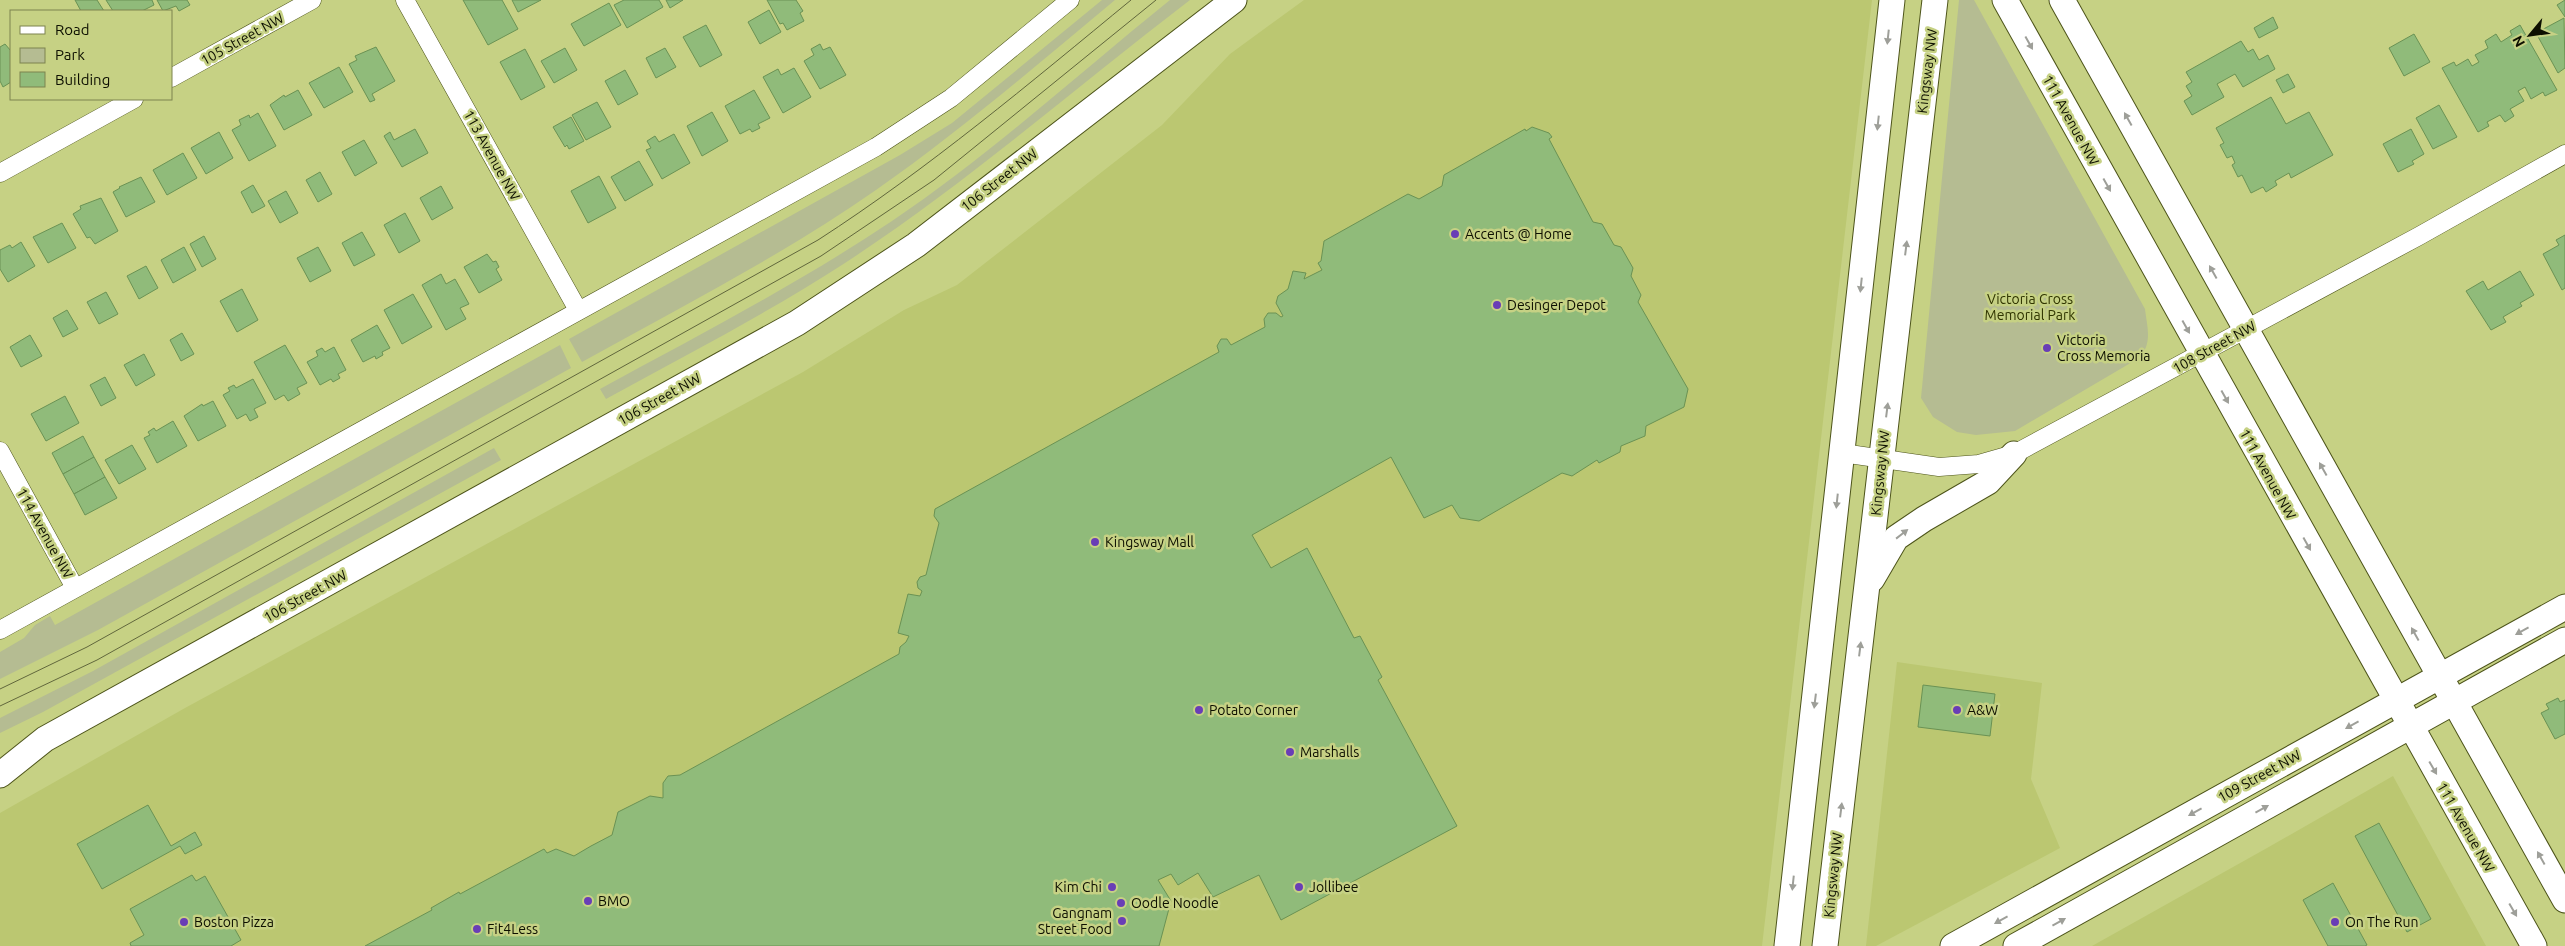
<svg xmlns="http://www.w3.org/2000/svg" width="2565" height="946" font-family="Ubuntu,sans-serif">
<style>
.built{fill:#bbc771}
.green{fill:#b5bc92}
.building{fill:#90bb7a;stroke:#6a9254}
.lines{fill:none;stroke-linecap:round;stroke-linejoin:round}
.street-casing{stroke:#4d541a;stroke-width:19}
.secondary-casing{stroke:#4d541a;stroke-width:27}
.street{stroke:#fff;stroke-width:18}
.secondary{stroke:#fff;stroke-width:25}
.tram{stroke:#61673c;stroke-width:1}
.oneway{fill:#9e9f99}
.poi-dot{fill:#693eb6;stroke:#c6d184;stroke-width:2}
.labels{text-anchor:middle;stroke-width:5;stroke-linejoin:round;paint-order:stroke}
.street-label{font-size:14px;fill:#0d0f00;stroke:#c6d184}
.poi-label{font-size:14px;fill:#0d0f00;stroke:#c6d184;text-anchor:start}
.park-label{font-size:14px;fill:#303500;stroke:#c6d184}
</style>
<rect width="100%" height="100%" fill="#c6d184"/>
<g class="built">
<path d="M1304,0H1872L1762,946H0V813L185,708L803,372L904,310L957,285L1162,125L1230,54Z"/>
<path d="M1897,662L2042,683L2031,779L2060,848L1876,946H1866Z"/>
<path d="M2393,776L2486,946H2092L2267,848Z"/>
</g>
<g class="green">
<path d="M1102,0H1115C1037,65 959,132 876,190C783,255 681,307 582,362L569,339L900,155L952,123Z"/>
<path d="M1170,0H1190C1075,88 966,184 845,263C768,313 686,355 606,399L600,389C699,335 798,284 892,221C990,155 1078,74 1170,0Z"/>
<path d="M1959,0H1974L2145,309C2147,327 2153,343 2139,358L2015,431L1976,435L1957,432L1933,417L1921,398Z"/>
<path d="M560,345L571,368L98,630L0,679V652L24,638L35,625L50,616L55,625Z"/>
<path d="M494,448L501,460L43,712L0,733V718L93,671Z"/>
</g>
<g class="building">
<path d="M75,0H97L104,11H81Z"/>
<path d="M106,0H152L154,5L142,11H113Z"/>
<path d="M157,0H187L190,5L179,11L176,6L163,11Z"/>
<path d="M463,0H502L518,29L488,45Z"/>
<path d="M512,0H541L518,12Z"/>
<path d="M624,0H659L663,7L627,28L614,5Z"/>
<path d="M666,0H683L670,8Z"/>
<path d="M767,0H796L803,11L800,13L804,21L787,30L783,23L780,24Z"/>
<path d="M2565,0V17L2557,5Z"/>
<path d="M609,3L621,25L584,46L571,24Z"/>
<path d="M769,10L781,32L760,44L748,22Z"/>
<path d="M2273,17L2278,28L2259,38L2254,28Z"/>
<path d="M2564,18L2565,68L2558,73L2536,33Z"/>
<path d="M706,25L722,55L700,67L683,37Z"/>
<path d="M2520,25L2557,90L2545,96L2543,92L2531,99L2525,87L2518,91L2524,101L2510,109L2514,116L2505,122L2500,115L2487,122L2489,126L2478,132L2442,68L2454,62L2456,66L2468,59L2472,66L2479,62L2475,55L2488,48L2485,41L2496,34L2501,42L2512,35L2510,31Z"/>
<path d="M2414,34L2430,62L2404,76L2389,48Z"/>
<path d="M2241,41L2248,52L2253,49L2259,60L2268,55L2275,69L2243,87L2235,74L2217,84L2224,97L2192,115L2184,101L2192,96L2186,86L2192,82L2186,72Z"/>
<path d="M5,44L11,51V82L3,87L0,81V47Z"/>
<path d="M820,44L823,50L830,47L846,75L820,89L804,61L814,55L811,49Z"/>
<path d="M376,47L395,81L372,94L375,100L370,102L349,64L357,60L355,56Z"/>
<path d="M565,48L577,70L554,83L541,61Z"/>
<path d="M665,48L676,67L656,78L646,58Z"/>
<path d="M525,49L545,87L521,100L500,62Z"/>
<path d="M339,67L353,92L324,108L309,83Z"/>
<path d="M794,68L811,97L783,113L763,77L778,69L781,75Z"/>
<path d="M625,70L638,94L618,105L605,81Z"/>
<path d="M2288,74L2295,87L2283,93L2276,80Z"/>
<path d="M298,90L312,115L284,130L270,105L284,95L285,97Z"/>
<path d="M754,90L770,118L758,124L760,128L752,132L750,129L740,134L725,106Z"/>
<path d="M2271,97L2286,124L2309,112L2333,155L2291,178L2289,173L2275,181L2277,185L2266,192L2263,187L2251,193L2242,175L2238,177L2232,165L2235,163L2232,156L2227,158L2220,145L2224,143L2216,128Z"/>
<path d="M597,102L611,127L586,140L572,115Z"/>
<path d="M2439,105L2457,137L2433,149L2416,118Z"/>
<path d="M712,112L728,141L702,156L687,126Z"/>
<path d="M258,113L276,146L249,161L232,130L241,125L239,120L249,115L250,118Z"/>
<path d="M571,117L584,141L569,149L567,145L565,147L553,127Z"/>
<path d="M1532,127L1549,133L1552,137L1549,139L1593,222L1602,224L1614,245L1621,247L1633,268L1631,276L1641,295L1638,302L1688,389L1684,407L1646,426L1645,436L1621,446L1620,452L1599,463L1597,460L1572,476L1562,473L1479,521L1460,518L1452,505L1424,518L1391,457L1252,535L1271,568L1307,548L1354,638L1360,636L1382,677L1378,680L1457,826L1281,920L1259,875L1213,897L1198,873L1178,885L1171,874L1158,880L1171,901L1159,946H365L432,910L431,908L459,892L460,894L544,849L547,853L556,849L574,856L591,846L612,835L618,812L650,796L663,798V783L668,776L680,775L899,654L900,647L906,642L909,636L898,633L908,594L920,596L922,591L918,588L917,582L920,577L926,575L939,523L934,516L935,509L1219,352L1217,346L1221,339H1227L1231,345L1265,327L1264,319L1268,313H1276L1281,317L1283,316L1276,303L1278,296L1288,289L1293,271L1306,273L1304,279L1322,270L1318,263L1321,261L1324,241L1408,194L1419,199L1442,186L1444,175L1525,129L1526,131Z"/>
<path d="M415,129L428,153L402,167L384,136L390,132L394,140Z"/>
<path d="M2411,129L2424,154L2412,161L2414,164L2398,172L2383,144Z"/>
<path d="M219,132L233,158L206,174L191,148Z"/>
<path d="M674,134L690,163L662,179L646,150L651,148L647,141L655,136L659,142Z"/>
<path d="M364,140L377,163L355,176L342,152Z"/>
<path d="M183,153L197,178L167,195L153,170Z"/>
<path d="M639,161L653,185L625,201L611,177Z"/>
<path d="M320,172L332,194L318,202L306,180Z"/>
<path d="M599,176L616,208L588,223L571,191Z"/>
<path d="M141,177L155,202L126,217L113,192L120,188L119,187Z"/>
<path d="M253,185L265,206L252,213L241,192Z"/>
<path d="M441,186L453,208L432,220L420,198Z"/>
<path d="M286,191L298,213L280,223L268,201Z"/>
<path d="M101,198L118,231L95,244L90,237L87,238L73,214L81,209L80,206Z"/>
<path d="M405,213L420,241L399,253L384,225Z"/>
<path d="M62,223L76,248L48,263L33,237Z"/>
<path d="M362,232L375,255L354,266L342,243Z"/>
<path d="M2565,235V288L2562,290L2543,254L2559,245L2556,240Z"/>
<path d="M204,236L216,259L202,267L190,244Z"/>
<path d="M21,242L35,266L8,282L0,269V250L10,245L12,248Z"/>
<path d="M184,247L196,270L173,283L161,260Z"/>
<path d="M318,247L331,271L310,282L297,258Z"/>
<path d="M487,254L493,262L496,261L499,267L496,269L502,280L479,293L464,267Z"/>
<path d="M146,266L158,288L139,299L127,276Z"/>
<path d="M2520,271L2534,295L2520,303L2522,306L2503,317L2506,322L2491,330L2466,291L2483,281L2488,290Z"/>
<path d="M441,274L446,284L455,279L469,304L460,308L466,319L446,330L422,285Z"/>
<path d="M242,289L258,320L237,332L220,301Z"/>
<path d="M106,292L118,314L99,324L87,302Z"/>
<path d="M413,294L432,327L402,344L384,310Z"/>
<path d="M67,310L78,329L63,337L53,318Z"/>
<path d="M377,325L390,348L382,352L383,355L376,359L375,356L363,362L351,340Z"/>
<path d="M182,333L194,354L181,361L170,340Z"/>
<path d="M30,335L42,356L21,367L10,347Z"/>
<path d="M285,345L307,383L297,388L300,394L288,401L284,395L275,400L254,362Z"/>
<path d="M334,347L346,370L338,374L340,378L333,382L331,379L320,385L307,362L318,356L316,351L322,348L325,352Z"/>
<path d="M144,354L155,375L136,386L124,365Z"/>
<path d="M105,377L116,398L101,406L90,385Z"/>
<path d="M253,379L266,403L254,409L258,417L250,421L246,414L237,419L223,395L230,391L228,388L234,385L236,388Z"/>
<path d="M65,396L79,423L46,441L31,414Z"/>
<path d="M213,401L226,426L198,441L184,416L202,404L203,406Z"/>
<path d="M173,421L187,446L157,463L144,438L150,435L148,432L154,428L156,431Z"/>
<path d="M83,436L94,457L63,474L52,453Z"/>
<path d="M132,445L146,469L119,484L105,460Z"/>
<path d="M94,457L105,477L74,494L63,474Z"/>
<path d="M105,477L117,498L85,515L74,494Z"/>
<path d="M1923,685L1995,694L1990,736L1918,727Z"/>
<path d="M2558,698L2560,702L2565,700V734L2555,739L2541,713L2549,709L2546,704Z"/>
<path d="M148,805L171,846L195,832L202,845L185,854L180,846L102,889L77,844Z"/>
<path d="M2379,823L2431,919L2407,932L2355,836Z"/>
<path d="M192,875L196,881L205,876L241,940L231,946H131L130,943L144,935L130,909Z"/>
<path d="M2333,883L2367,945L2365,946H2328L2303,900Z"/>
</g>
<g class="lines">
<g class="street-casing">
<g id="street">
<path d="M405,0L578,310"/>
<path d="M171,78L312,0"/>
<path d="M0,173L134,99"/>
<path d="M0,451L75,588"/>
<path d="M1842,453L1939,467L1979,464L2014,454L2419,236L2565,154"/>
<path d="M0,630L876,147L951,98L1070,0"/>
</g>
</g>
<g class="secondary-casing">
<g id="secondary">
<path d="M2005,0L2534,946"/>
<path d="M2062,0L2565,900"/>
<path d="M1872,579L1896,538L1924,519L1988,482L2014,454"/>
<path d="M0,775L45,739L797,323L916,245L1234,0"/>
<path d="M1787,946L1892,0"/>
<path d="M1825,946L1935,0"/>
<path d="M1953,946L2565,607"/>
<path d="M2016,946L2565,640"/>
</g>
</g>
<use href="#street" class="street"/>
<use href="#secondary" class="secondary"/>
<g class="tram">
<path d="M0,689L87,647L818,240C928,169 1030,83 1131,0"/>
<path d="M0,706L97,660L821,256L934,180L1156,0"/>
</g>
</g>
<defs><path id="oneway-solid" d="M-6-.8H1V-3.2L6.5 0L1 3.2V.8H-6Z" transform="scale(1.25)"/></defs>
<g class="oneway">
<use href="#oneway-solid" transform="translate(1888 37) rotate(96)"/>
<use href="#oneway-solid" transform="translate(2029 43) rotate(61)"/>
<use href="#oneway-solid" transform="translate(2128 119) rotate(-119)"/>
<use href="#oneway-solid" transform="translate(1878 123) rotate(96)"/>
<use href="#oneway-solid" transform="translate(2107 185) rotate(61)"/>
<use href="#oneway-solid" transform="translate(1906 248) rotate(-83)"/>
<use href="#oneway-solid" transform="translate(2213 272) rotate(-119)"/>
<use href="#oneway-solid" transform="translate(1861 285) rotate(96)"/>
<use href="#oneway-solid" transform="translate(2186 327) rotate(61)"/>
<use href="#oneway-solid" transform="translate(2225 397) rotate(61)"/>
<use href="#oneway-solid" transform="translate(1887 410) rotate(-83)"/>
<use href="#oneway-solid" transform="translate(2323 469) rotate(-119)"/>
<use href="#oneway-solid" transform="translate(1837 501) rotate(96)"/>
<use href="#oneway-solid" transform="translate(1902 534) rotate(-38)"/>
<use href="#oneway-solid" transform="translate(2307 544) rotate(61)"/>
<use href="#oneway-solid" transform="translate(2522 631) rotate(151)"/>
<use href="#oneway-solid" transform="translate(2415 634) rotate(-119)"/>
<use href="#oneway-solid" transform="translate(1860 649) rotate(-83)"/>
<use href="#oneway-solid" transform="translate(1815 701) rotate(97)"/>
<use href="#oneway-solid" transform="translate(2352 725) rotate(151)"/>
<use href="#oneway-solid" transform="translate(2433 768) rotate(60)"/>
<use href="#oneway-solid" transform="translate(2262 809) rotate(-29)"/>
<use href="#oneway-solid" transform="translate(1841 810) rotate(-83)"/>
<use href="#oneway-solid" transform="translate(2195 812) rotate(151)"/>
<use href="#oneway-solid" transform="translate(2541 858) rotate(-119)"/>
<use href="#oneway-solid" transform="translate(1793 883) rotate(96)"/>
<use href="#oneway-solid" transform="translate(2513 910) rotate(60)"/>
<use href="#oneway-solid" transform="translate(2001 920) rotate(151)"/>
<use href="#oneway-solid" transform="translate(2059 922) rotate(-29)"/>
</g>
<g class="poi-dot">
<circle cx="1455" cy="234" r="5"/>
<circle cx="1497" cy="305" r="5"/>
<circle cx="2047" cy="348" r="5"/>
<circle cx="1095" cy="542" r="5"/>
<circle cx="1199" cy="710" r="5"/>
<circle cx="1957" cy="710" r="5"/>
<circle cx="1290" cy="752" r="5"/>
<circle cx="1112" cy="887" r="5"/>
<circle cx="1299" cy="887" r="5"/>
<circle cx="588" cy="901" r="5"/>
<circle cx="1121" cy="903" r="5"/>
<circle cx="1122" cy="921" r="5"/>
<circle cx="184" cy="922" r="5"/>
<circle cx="2335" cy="922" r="5"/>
<circle cx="477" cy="929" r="5"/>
</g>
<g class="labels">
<g class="street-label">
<text transform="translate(242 39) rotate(-29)" y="5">105 Street NW</text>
<text transform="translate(1927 71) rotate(-83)" y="5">Kingsway NW</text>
<text transform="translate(2071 120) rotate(61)" y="5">111 Avenue NW</text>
<text transform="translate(492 155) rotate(61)" y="5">113 Avenue NW</text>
<text transform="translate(999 180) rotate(-38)" y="5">106 Street NW</text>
<text transform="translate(2214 347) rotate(-29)" y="5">108 Street NW</text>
<text transform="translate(659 399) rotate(-29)" y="5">106 Street NW</text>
<text transform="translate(1880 473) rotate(-84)" y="5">Kingsway NW</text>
<text transform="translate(2268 474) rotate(61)" y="5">111 Avenue NW</text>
<text transform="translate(45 533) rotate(61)" y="5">114 Avenue NW</text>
<text transform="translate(305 596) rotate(-29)" y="5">106 Street NW</text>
<text transform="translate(2259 776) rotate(-29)" y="5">109 Street NW</text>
<text transform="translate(2466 827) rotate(60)" y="5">111 Avenue NW</text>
<text transform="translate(1833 875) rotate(-84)" y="5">Kingsway NW</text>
</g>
<g class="poi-label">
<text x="1465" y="239">Accents @ Home</text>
<text x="1507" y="310">Desinger Depot</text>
<text x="2057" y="345">Victoria<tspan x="2057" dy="16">Cross Memoria</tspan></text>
<text x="1105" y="547">Kingsway Mall</text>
<text x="1209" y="715">Potato Corner</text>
<text x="1967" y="715">A&amp;W</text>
<text x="1300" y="757">Marshalls</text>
<text x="1102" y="892" text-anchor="end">Kim Chi</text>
<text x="1309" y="892">Jollibee</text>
<text x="598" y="906">BMO</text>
<text x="1131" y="908">Oodle Noodle</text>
<text x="1112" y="918" text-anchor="end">Gangnam<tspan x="1112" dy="16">Street Food</tspan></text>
<text x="194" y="927">Boston Pizza</text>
<text x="2345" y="927">On The Run</text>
<text x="487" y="934">Fit4Less</text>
</g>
<g class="park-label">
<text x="2030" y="304">Victoria Cross<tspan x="2030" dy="16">Memorial Park</tspan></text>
</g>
</g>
<rect x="10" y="10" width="162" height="90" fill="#c6d184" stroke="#7c834f"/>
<rect x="20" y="26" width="25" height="8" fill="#ffffff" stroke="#7c834f"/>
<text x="55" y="35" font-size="15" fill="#0d0f00">Road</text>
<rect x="20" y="48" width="25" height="15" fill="#b5bc92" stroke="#7c834f"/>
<text x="55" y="60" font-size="15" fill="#0d0f00">Park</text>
<rect x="20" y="72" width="25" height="15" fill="#90bb7a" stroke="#7c834f"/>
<text x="55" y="85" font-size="15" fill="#0d0f00">Building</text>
<g transform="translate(2530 35) rotate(241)" stroke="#c6d184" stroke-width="4" paint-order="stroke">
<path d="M0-4L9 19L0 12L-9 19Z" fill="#0d0f00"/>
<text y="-8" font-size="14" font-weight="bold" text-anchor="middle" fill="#0d0f00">N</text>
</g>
</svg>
